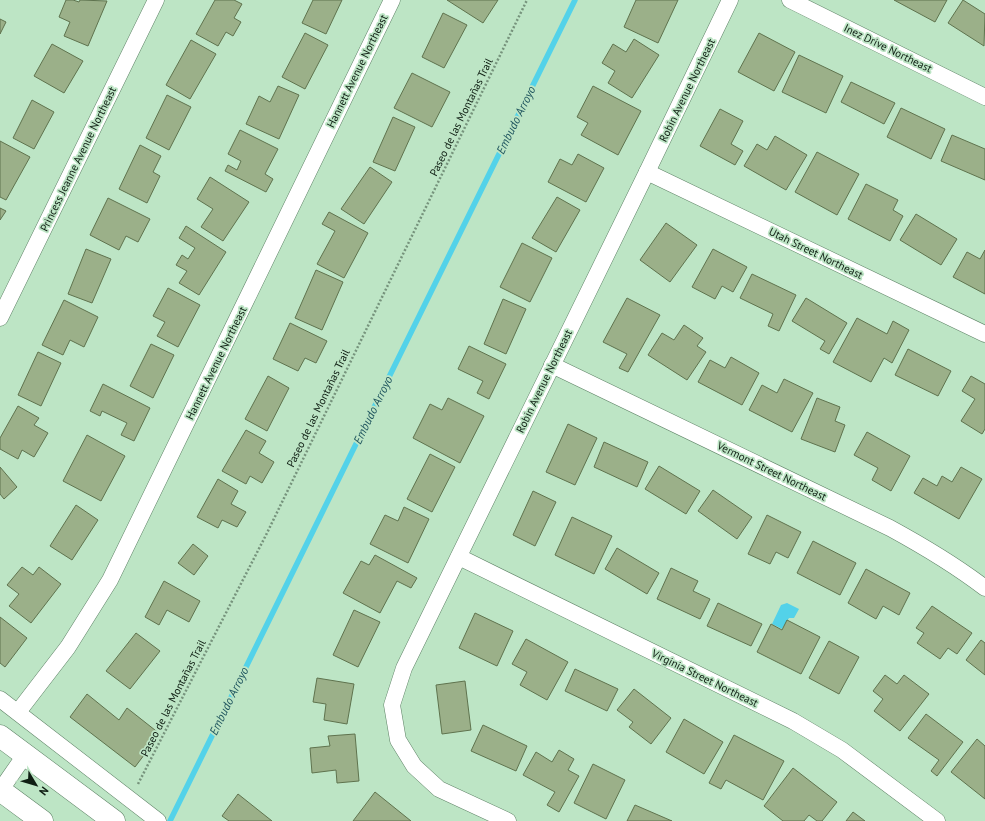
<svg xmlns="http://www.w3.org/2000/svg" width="985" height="821" font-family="'PT Sans',sans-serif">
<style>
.water{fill:#53d2e9}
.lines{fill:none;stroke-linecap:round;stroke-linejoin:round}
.stream{stroke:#53d2e9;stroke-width:5.5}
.building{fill:#9bb089;stroke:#5f734e}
.minor-casing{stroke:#5f8367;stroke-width:17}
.secondary-casing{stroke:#5f8367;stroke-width:23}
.path{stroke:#76937c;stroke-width:2.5;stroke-dasharray:2 2;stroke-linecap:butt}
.minor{stroke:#fff;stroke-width:16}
.secondary{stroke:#fff;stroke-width:22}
.labels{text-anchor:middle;stroke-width:3.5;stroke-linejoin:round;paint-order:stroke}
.street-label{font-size:11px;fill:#0f1e13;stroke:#bde5c5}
.water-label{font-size:12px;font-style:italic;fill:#20565f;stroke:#bde5c5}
</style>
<rect width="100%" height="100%" fill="#bde5c5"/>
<path class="water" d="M787,603L799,609L794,618H789L782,629L772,624L781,605Z"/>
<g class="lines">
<path class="stream" d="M170,821L575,0"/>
</g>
<g class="building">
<path d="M66,0H73L79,2L80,0L107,1L88,46L64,36L70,22L59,17Z"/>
<path d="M215,0H234L242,4L234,18L241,22L233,36L226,32L218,46L196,34Z"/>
<path d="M313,0H342L326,34L302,23Z"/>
<path d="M447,0H498L483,23Z"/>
<path d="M636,0H678L658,43L624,27Z"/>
<path d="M894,0H947L935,22Z"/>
<path d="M963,0L985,14L984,46L948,23Z"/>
<path d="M443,13L467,25L444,68L422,57Z"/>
<path d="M0,19L6,22L0,34Z"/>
<path d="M305,33L328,45L305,89L282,77Z"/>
<path d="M759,33L795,52L774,91L738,72Z"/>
<path d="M634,39L659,55L632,98L608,83L615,71L602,63L613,44L626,52Z"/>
<path d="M191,40L216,54L190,99L166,85Z"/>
<path d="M52,44L83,61L64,93L34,76Z"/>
<path d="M799,55L843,76L826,113L782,92Z"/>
<path d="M412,73L450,92L432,127L394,108Z"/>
<path d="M851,82L895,103L884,124L841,102Z"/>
<path d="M278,86L299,95L279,139L246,124L259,96L270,102Z"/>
<path d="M593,86L641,111L618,155L581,135L588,123L577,117Z"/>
<path d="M167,95L191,107L169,150L146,138Z"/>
<path d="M32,100L54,112L34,149L13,138Z"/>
<path d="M901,108L945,129L931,159L887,137Z"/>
<path d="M720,109L743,121L731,144L743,151L735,165L700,146Z"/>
<path d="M393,117L415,127L395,171L373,162Z"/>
<path d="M240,130L278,149L265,174L273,179L266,192L225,171L228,165L237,170L241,161L228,154Z"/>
<path d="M952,135L985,149V180L941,161Z"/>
<path d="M775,136L807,155L786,190L744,166L757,144L767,150Z"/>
<path d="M0,141L30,157L6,200L0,197Z"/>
<path d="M140,145L161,156L153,172L160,176L147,203L119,189Z"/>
<path d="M817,152L859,174L837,215L795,192Z"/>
<path d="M578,154L604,168L586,202L548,182L560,159L572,165Z"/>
<path d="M370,167L392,182L364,224L341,209Z"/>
<path d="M210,177L249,202L223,241L201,227L213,209L197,199Z"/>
<path d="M866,184L898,200L893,210L903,216L890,241L848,219Z"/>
<path d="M557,197L580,210L556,252L532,238Z"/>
<path d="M108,198L150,219L138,242L126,236L119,250L90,235Z"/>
<path d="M0,208L6,211L0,220Z"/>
<path d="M329,212L368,233L344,278L317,264L335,231L322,224Z"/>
<path d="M916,214L957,239L941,265L900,240Z"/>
<path d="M666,223L697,245L670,282L640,260Z"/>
<path d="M186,226L226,252L199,295L179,283L187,271L176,265L182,255L188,259L195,248L179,238Z"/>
<path d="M522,243L552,258L530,302L500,287Z"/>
<path d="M86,249L111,259L92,303L68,294Z"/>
<path d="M713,249L747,267L733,292L722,286L715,299L692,287Z"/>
<path d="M985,250V294L953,277L967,252L980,259Z"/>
<path d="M316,270L343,282L322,330L295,318Z"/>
<path d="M752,274L796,295L779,331L768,326L773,314L740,298Z"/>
<path d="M168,288L200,305L178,347L157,336L165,322L153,316Z"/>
<path d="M627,298L660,315L628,372L619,368L627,354L603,342Z"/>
<path d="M806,298L847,323L829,354L820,349L825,341L792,321Z"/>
<path d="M503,299L526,309L506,354L484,344Z"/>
<path d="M64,300L98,317L84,347L70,340L63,355L42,345Z"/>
<path d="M857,318L887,334L893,321L909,330L892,363L884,358L871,382L833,362Z"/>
<path d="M290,323L327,341L316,363L305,358L298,371L273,359Z"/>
<path d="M684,325L703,338L697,346L706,352L687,380L648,355L662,333L674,340Z"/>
<path d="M151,344L174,355L153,398L130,386Z"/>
<path d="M469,346L506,364L489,399L477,393L483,381L458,369Z"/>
<path d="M908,349L951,371L938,396L895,375Z"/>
<path d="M38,352L61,363L41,406L18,395Z"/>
<path d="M731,357L759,373L742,405L698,382L710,360L725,368Z"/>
<path d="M268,376L289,388L267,431L245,419Z"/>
<path d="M971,376L985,384V429L982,434L961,421L975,399L962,391Z"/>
<path d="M784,379L813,393L792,432L749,410L762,385L777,393Z"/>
<path d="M103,384L150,408L134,441L121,435L127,423L102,411L100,416L90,411Z"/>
<path d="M448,398L484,416L460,463L413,438L430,404L442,410Z"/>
<path d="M817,398L840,407L835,421L845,425L835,452L801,439Z"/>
<path d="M18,406L39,418L34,425L48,433L34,457L22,450L18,459L0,449V438Z"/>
<path d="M568,424L597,438L575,485L546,472Z"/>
<path d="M246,430L266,441L259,453L274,462L262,483L250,476L246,484L222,471Z"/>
<path d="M867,432L910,456L891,491L872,480L878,468L854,455Z"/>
<path d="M87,435L125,456L101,501L63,481Z"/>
<path d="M604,442L648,462L637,487L594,467Z"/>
<path d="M430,454L455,467L432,512L407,499Z"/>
<path d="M659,466L700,491L686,514L645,489Z"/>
<path d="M0,467L17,487L4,499L0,494Z"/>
<path d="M961,467L982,479L959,519L914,493L923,478L937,486L942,476L952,482Z"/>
<path d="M218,479L238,491L231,504L246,512L237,527L222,520L218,528L197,517Z"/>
<path d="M713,490L752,517L737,539L698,511Z"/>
<path d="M533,491L556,502L535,546L513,535Z"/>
<path d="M76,505L98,520L72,560L50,546Z"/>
<path d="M404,507L429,519L408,563L370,544L385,515L398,521Z"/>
<path d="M767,515L801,532L788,558L776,552L770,564L748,554Z"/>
<path d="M572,517L612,536L594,574L555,555Z"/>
<path d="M813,541L856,563L840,595L797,573Z"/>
<path d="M193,544L208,556L194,575L178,563Z"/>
<path d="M617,548L659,573L647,594L605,569Z"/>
<path d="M375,555L417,578L411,588L397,581L380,613L343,593L361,561L369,565Z"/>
<path d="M22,567L33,575L39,567L61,584L31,623L9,606L19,594L7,585Z"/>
<path d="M671,568L698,581L693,591L710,599L700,619L657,599Z"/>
<path d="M866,569L910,593L899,615L883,606L876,619L848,603Z"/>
<path d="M164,581L200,601L189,622L167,610L159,625L145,617Z"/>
<path d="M718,603L762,624L751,646L707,626Z"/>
<path d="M932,606L972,633L957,654L948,648L940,659L917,643L924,633L916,628Z"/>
<path d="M354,610L380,622L358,667L333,655Z"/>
<path d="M475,613L513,631L497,666L459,648Z"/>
<path d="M0,617L27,638L5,667L0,663Z"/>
<path d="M787,620L820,637L801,674L757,652L771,624L782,630Z"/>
<path d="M136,633L160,651L130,689L106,671Z"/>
<path d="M526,639L568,662L547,700L520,685L527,672L512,664Z"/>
<path d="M981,640L985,643V675L966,660Z"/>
<path d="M829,641L859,657L839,694L809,678Z"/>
<path d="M575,669L618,689L607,711L565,691Z"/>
<path d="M885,675L897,684L904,675L929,694L900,731L874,711L883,699L873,691Z"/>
<path d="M317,678L354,684L347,724L324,720L326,704L313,702Z"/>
<path d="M465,681L471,730L442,734L436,685Z"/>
<path d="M634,689L671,718L651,744L629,727L633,722L617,710Z"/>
<path d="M87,694L119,720L127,708L160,734L135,767L70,717Z"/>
<path d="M926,714L963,742L937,776L931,771L939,760L908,738Z"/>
<path d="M684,719L723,742L704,774L666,752Z"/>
<path d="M483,725L527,746L516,771L471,751Z"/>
<path d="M355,734L359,781L337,783L336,770L312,773L310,748L330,746L328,736Z"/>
<path d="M734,735L784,761L763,800L726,780L721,789L709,783Z"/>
<path d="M977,739L985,746V799L951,772Z"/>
<path d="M559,750L574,759L568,770L579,776L559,812L547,805L555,792L523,775L536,752L552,762Z"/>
<path d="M593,764L625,780L606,819L574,803Z"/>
<path d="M793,768L837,802L822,821H817L809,815L804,821H783L764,806Z"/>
<path d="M375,792L411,821H353Z"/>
<path d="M238,794L272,821H229L222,816Z"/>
<path d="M635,805L672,821H627Z"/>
<path d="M853,812L865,821H846Z"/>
</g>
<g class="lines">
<g class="minor-casing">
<g id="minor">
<path d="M790,0L985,97"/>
<path d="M647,172L985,334"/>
<path d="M0,318L156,0"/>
<path d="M552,365L890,528C923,546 955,565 985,588"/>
<path d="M459,557L793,721L842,750L937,821"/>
<path d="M0,699L158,821"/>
<path d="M18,712L68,647L110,580L392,0"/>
<path d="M0,791L25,755"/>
<path d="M508,821L439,789L414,766L398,740L392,705L404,668L647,172L730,0"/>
</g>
</g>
<g class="secondary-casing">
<g id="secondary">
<path d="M0,736L114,821"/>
<path d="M0,790L42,821"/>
</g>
</g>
<path class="path" d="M138,784L266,535L527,0"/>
<use href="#minor" class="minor"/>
<use href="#secondary" class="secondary"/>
</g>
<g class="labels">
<g class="street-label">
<text transform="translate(888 48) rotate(26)" y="4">Inez Drive Northeast</text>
<text transform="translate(357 71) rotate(-64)" y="4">Hannett Avenue Northeast</text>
<text transform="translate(687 90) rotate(-64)" y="4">Robin Avenue Northeast</text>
<text transform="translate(461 117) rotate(-64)" y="4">Paseo de las Montañas Trail</text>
<text transform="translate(78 159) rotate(-64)" y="4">Princess Jeanne Avenue Northeast</text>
<text transform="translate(816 253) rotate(26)" y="4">Utah Street Northeast</text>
<text transform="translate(216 363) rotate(-64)" y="4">Hannett Avenue Northeast</text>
<text transform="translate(544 381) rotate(-64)" y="4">Robin Avenue Northeast</text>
<text transform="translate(318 408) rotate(-64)" y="4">Paseo de las Montañas Trail</text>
<text transform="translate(772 471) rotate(26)" y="4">Vermont Street Northeast</text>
<text transform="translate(705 678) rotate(26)" y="4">Virginia Street Northeast</text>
<text transform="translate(173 698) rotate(-63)" y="4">Paseo de las Montañas Trail</text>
</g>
<g class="water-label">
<text transform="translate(516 120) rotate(-64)" y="4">Embudo Arroyo</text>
<text transform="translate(373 410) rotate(-64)" y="4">Embudo Arroyo</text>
<text transform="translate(229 701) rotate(-64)" y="4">Embudo Arroyo</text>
</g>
</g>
<g transform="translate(36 785) rotate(128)" stroke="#bde5c5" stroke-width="3" paint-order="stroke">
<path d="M0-3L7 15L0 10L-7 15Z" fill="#0f1e13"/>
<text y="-6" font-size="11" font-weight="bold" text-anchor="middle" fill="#0f1e13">N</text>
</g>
</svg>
